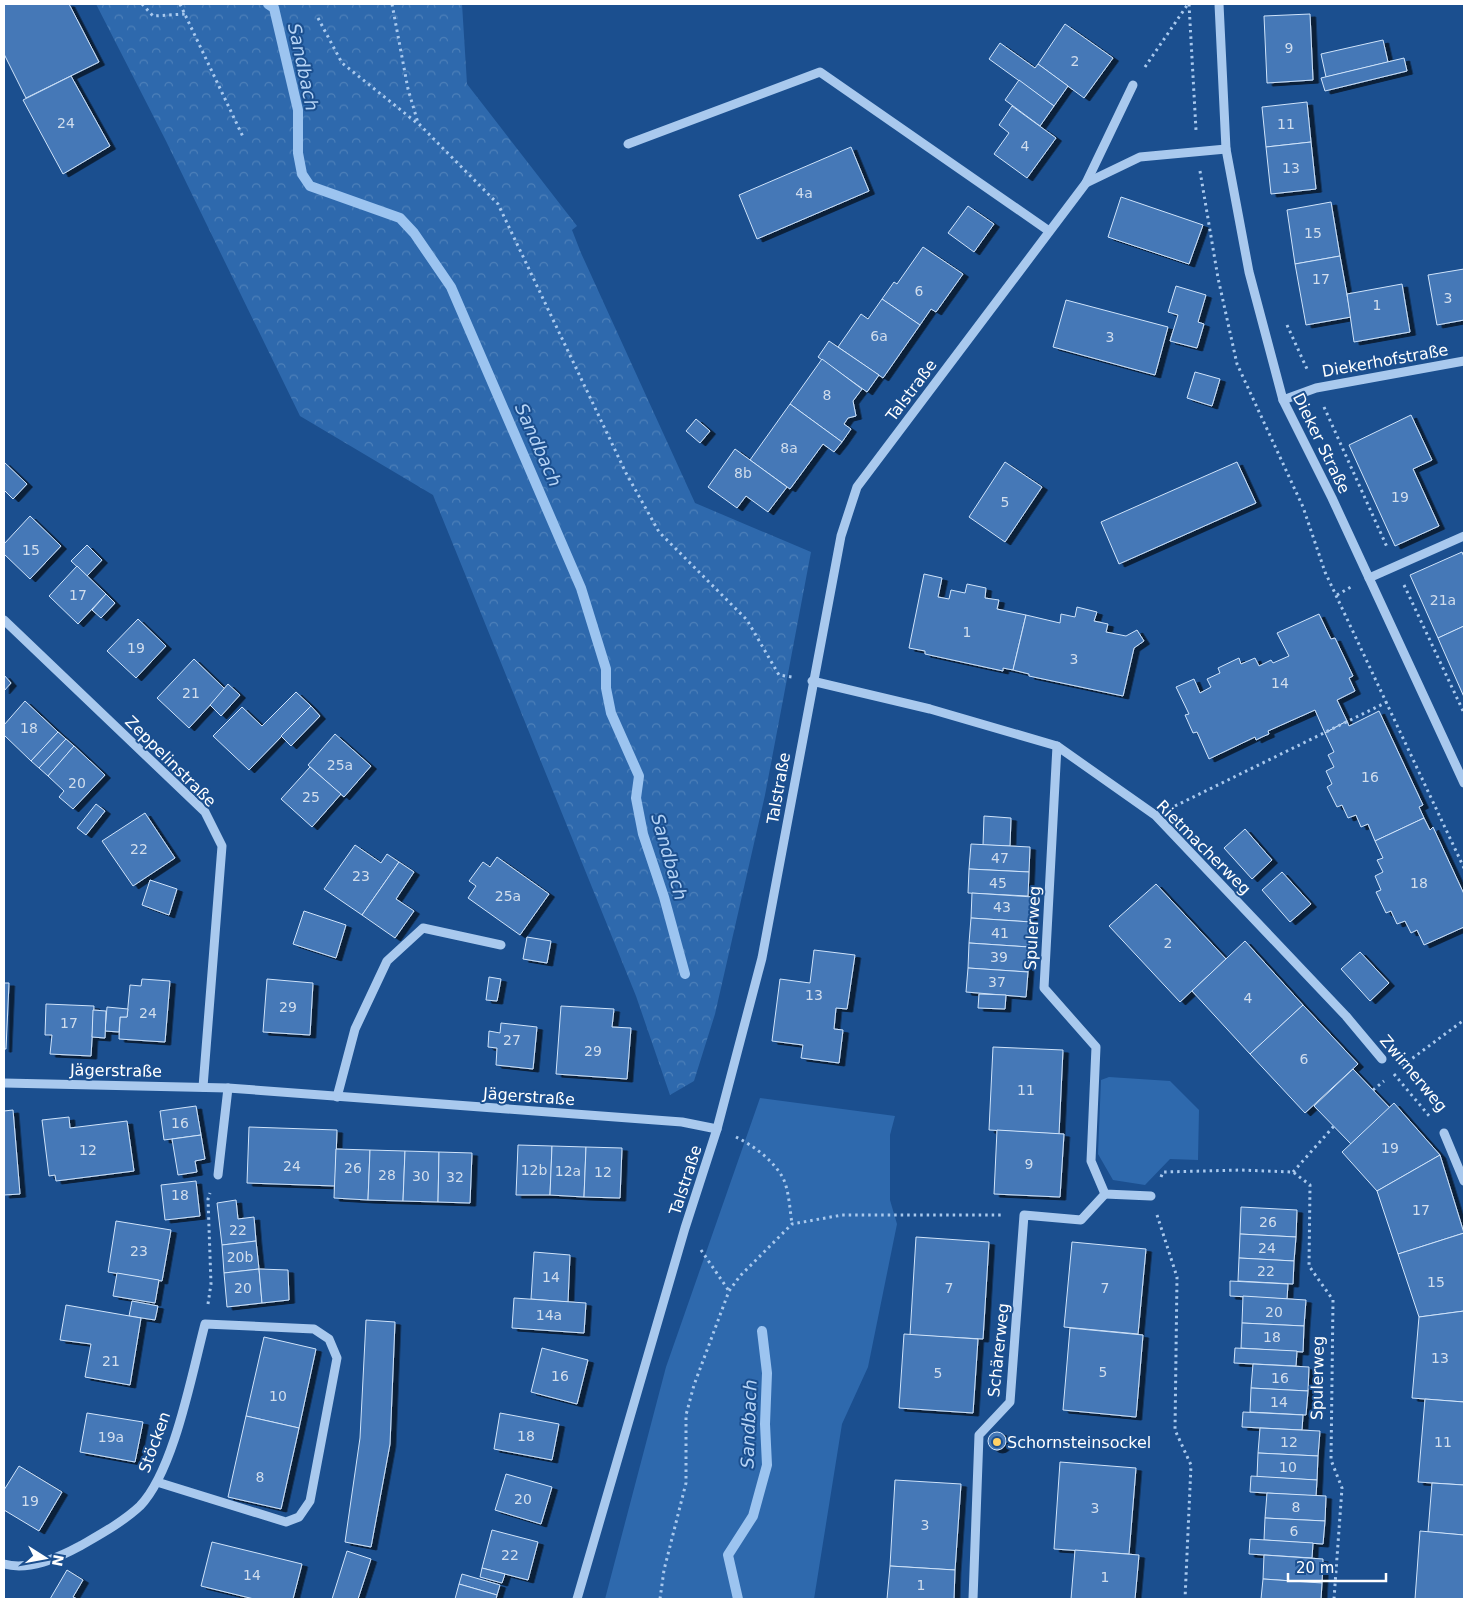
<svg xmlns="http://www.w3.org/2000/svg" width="1468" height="1603" font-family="'DejaVu Sans',sans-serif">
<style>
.green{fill:#2e69ad}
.forest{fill:url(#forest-crowns)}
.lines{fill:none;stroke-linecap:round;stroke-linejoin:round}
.stream{stroke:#9cc4f0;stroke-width:10}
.building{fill:#4478b7;stroke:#cfe3fa;filter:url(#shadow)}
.path{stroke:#a9c9ee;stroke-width:3;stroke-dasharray:2.5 4;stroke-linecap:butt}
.minor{stroke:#a9c9ee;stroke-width:9}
.poi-dot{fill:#ffd166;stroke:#1b4f8f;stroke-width:2}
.labels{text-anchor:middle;stroke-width:4;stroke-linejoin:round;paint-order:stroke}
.number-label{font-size:14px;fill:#d0dded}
.street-label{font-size:16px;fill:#fff;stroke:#1b4f8f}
.poi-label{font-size:16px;fill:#fff;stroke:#1b4f8f;text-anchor:start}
.water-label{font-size:18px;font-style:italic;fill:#b5d3f5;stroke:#1b4f8f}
</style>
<defs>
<pattern id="forest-crowns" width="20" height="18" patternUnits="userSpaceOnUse" patternTransform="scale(1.25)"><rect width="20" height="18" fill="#2e69ad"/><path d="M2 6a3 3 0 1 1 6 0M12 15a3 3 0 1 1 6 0" fill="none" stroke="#4d80b9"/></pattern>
<filter id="shadow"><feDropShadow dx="5.5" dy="3" stdDeviation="0" flood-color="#0009"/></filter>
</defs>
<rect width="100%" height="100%" fill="#1b4f8f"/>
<g class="green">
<path d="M1109,1077L1170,1081L1199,1110L1198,1160L1170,1159L1145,1185L1113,1180L1098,1154L1101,1080Z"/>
<path d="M760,1098L895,1116L890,1135V1200L897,1224L868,1367L842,1424L814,1599H605L666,1367Z"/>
</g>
<path class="forest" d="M96,4H462L467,84L577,226L572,230L581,253L695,503L811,552L765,795L715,1014L694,1081L670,1095L636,996L433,495L300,416L166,141Z"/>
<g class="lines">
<g class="stream">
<path d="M268,4L274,8L298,110V153L302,174L310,186L400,218L414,233L451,287L581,588L606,669V688L611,713L639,776L636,798L643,834L664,897L685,974"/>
<path d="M738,1599L728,1555L753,1516L767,1465L765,1424L767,1373L762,1331"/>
</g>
</g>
<g class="building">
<path d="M4,4H69L99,62L26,98L4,54Z"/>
<path d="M1310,14L1313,80L1267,83L1264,16Z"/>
<path d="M1065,24L1113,58L1084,98L1038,64Z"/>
<path d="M1383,40L1388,62L1326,77L1321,54Z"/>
<path d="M1000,43L1035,68L1038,64L1068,86L1054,106L989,59Z"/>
<path d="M1404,58L1407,71L1325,91L1321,78Z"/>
<path d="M71,76L110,146L63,174L23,100Z"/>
<path d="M1019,80L1054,106L1040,126L1005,100Z"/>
<path d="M1307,102L1311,142L1266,147L1262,107Z"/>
<path d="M1012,106L1056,138L1027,178L994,154L1009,133L999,125Z"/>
<path d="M1311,142L1316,189L1271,194L1266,147Z"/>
<path d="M851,147L869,191L757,239L739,195Z"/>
<path d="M1121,197L1203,225L1189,264L1108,237Z"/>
<path d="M1331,202L1340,256L1295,264L1287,210Z"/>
<path d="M968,206L994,224L974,252L948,233Z"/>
<path d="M923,247L963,274L936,312L931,309L920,325L882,299L894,282L897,284Z"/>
<path d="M1340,256L1351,317L1306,325L1295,264Z"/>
<path d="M1464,269V320L1437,325L1428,275Z"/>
<path d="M1402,284L1410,332L1354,342L1347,294Z"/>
<path d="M1176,286L1206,295L1198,322L1204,324L1197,348L1170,341L1178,315L1168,312Z"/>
<path d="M882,299L920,325L883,378L838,347L861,314L868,319Z"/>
<path d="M1066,300L1168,327L1155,375L1053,347Z"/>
<path d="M829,341L879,375L867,392L818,357Z"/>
<path d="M822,359L862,389L853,401L856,416L848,418L844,424L851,429L842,442L790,404Z"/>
<path d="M1195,372L1220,379L1212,406L1187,398Z"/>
<path d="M790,404L842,442L834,452L823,444L790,489L750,460Z"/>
<path d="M1411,415L1432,460L1413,469L1439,526L1395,546L1349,445Z"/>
<path d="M696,419L710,431L700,443L686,431Z"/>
<path d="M735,449L787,487L768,512L746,496L737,508L708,487Z"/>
<path d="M4,462L27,484L13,499L4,490Z"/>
<path d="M1005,462L1042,487L1005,542L969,517Z"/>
<path d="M1237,462L1256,503L1119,564L1101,522Z"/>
<path d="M30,516L61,546L30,579L4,554V544Z"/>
<path d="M87,545L102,560L87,576L71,561Z"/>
<path d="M1462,552L1464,557V626L1438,638L1410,575Z"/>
<path d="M77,566L106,594L78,624L49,596Z"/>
<path d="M924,574L942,578L938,597L949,599L951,590L965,593L967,584L986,588L985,598L999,600L997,609L1026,615L1013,670L1003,668V671L925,654V651L909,648Z"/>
<path d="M106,594L115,603L101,618L92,610Z"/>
<path d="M1077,607L1097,612L1094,621L1108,624L1106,632L1126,636L1137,630L1144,641L1134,648L1123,696L1029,676V674L1013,670L1026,615L1060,623L1061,614L1075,617Z"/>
<path d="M1319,614L1331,639L1335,638L1353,676L1349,678L1355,691L1337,700L1347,721L1325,733L1315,710L1268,731L1269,734L1262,737L1256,740L1255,737L1209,759L1197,732L1193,733L1185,715L1189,714L1176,687L1194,679L1200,693L1211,687L1207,679L1220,673L1218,668L1239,658L1241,664L1255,658L1259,666L1271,660L1273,663L1289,656L1277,633Z"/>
<path d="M138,619L166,646L136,678L107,651Z"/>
<path d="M1464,626V697L1438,638Z"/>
<path d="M194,659L225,689L189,728L157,698Z"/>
<path d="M4,675L11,683L4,691Z"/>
<path d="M228,684L240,695L221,716L210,705Z"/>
<path d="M296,692L311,706L249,770L213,736L242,707L262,726Z"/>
<path d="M25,701L58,732L31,761L4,735V725Z"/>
<path d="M311,706L320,716L291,746L281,736Z"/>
<path d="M1379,711L1423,805L1419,807L1424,818L1375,841L1368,824L1361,827L1356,815L1348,818L1342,805L1337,807L1327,787L1332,784L1326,771L1334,767L1328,755L1334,752L1325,733L1347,721L1349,726Z"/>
<path d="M58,732L66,739L39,768L31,761Z"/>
<path d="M335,734L371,766L344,797L308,765Z"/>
<path d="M66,739L74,746L48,776L39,768Z"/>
<path d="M74,746L105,775L73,809L59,797L64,791L48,776Z"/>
<path d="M310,767L341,794L312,827L281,799Z"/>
<path d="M96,804L105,811L86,835L77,828Z"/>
<path d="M145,813L175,858L133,886L102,841Z"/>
<path d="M984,816L1011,818L1010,846L983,845Z"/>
<path d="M1424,818L1430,830L1433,827L1464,894V927L1424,945L1417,930L1411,933L1405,921L1397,924L1391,911L1386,913L1376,892L1381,890L1375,876L1383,872L1377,860L1383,858L1375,841Z"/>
<path d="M1245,829L1272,860L1252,879L1224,848Z"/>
<path d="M971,844L1030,847L1029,872L969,869Z"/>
<path d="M355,845L381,863L387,854L399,862L362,915L324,889Z"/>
<path d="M497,857L549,894L520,935L468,898L476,886L469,881L483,862L490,867Z"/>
<path d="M399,862L414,872L396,899L414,911L395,938L362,915Z"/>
<path d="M969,869L1029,872L1028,896L968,893Z"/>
<path d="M1282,872L1311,904L1290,922L1262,890Z"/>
<path d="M150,880L177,889L169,915L142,905Z"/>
<path d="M1156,884L1226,959L1180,1002L1109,926Z"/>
<path d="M972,893L1033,897L1031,922L971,918Z"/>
<path d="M304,911L346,925L336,958L293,944Z"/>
<path d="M971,918L1031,922L1029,947L969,943Z"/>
<path d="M527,937L551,941L547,963L523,959Z"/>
<path d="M1245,941L1303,1005L1250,1054L1192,991Z"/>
<path d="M969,943L1029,947L1028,972L968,968Z"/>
<path d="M814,950L855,955L847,1009L836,1008L834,1029L843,1030L839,1063L801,1058L803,1045L772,1041L780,979L810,983Z"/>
<path d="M1360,952L1389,983L1370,1001L1341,969Z"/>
<path d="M968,968L1028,972L1026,997L966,992Z"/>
<path d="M489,977L501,979L497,1001L486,1000Z"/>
<path d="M142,979L170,981L165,1042L119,1039L120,1017H127L130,985L141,986Z"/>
<path d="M267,979L313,983L310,1035L263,1032Z"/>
<path d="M4,983H9L6,1049H4Z"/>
<path d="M979,994L1006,995L1005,1009L978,1008Z"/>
<path d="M46,1004L94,1006L91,1056L50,1054L52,1035H45Z"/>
<path d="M1303,1005L1358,1064L1305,1113L1250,1054Z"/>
<path d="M561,1006L614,1009L612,1027L631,1028L627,1079L556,1074Z"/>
<path d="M107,1007L128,1009L127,1017H120L119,1032L105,1031Z"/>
<path d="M93,1010L106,1011L105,1038L92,1037Z"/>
<path d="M501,1023L537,1027L533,1069L496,1065L497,1048L488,1047L489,1031L500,1033Z"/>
<path d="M993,1047L1063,1050L1059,1134L989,1130Z"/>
<path d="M1353,1069L1390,1108L1351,1144L1314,1106Z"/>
<path d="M1394,1103L1440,1155L1377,1191L1342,1152Z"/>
<path d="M196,1106L201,1135L164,1140L160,1111Z"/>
<path d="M13,1110L20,1194L4,1195V1111Z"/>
<path d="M69,1117L70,1128L127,1121L134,1171L56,1181L55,1175L49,1176L42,1120Z"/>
<path d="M249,1127L337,1130L335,1186L247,1183Z"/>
<path d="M997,1130L1064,1134L1060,1197L994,1194Z"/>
<path d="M201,1135L205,1159L195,1161L197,1172L178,1175L172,1139Z"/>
<path d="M518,1145L552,1146L550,1195H516Z"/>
<path d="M552,1146L586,1147L584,1197L550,1195Z"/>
<path d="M586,1147L622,1148L620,1198L584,1197Z"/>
<path d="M336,1149L370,1150L368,1200L334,1198Z"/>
<path d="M370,1150L405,1151L403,1201L368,1200Z"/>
<path d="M405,1151L439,1152L438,1202L403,1201Z"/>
<path d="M439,1152L472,1153L470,1203L438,1202Z"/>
<path d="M1440,1155L1464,1233L1398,1254L1377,1191Z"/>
<path d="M196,1181L200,1216L165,1220L161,1185Z"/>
<path d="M236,1200L238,1219L254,1217L256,1241L222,1245L217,1203Z"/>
<path d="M1241,1207L1297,1210L1296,1237L1240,1234Z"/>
<path d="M116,1221L171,1230L162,1281L108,1272Z"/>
<path d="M1464,1233V1311L1419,1317L1398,1254Z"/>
<path d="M1240,1234L1296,1237L1294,1261L1239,1258Z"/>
<path d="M916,1237L989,1242L983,1339L910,1335Z"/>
<path d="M256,1241L259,1269L224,1273L222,1245Z"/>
<path d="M1072,1242L1146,1249L1138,1334L1064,1327Z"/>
<path d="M534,1252L570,1255L568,1302L531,1299Z"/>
<path d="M1239,1258L1294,1261L1293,1284L1238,1281Z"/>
<path d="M259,1269L262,1303L227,1307L224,1273Z"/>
<path d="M259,1269L288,1270L289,1300L262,1303Z"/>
<path d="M117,1273L159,1280L155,1303L113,1296Z"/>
<path d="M1230,1281L1288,1284L1287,1299L1230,1296Z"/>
<path d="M1243,1296L1306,1300L1304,1326L1242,1323Z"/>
<path d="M514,1298L586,1303L584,1333L512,1328Z"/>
<path d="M132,1301L158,1306L155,1320L129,1316Z"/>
<path d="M66,1305L141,1318L130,1385L85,1377L91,1344L60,1340Z"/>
<path d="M1464,1311V1402L1412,1398L1419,1317Z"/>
<path d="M366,1320L395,1322L390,1444L371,1547L345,1542L360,1438Z"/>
<path d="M1242,1323L1304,1326L1303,1352L1241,1348Z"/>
<path d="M1070,1328L1143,1335L1136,1417L1063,1410Z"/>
<path d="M904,1334L978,1339L973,1413L899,1408Z"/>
<path d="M264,1337L316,1349L299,1428L246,1416Z"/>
<path d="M542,1348L588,1360L577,1404L531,1392Z"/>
<path d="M1235,1348L1297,1351L1296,1366L1234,1363Z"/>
<path d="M1253,1364L1309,1367L1308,1391L1251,1388Z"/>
<path d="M1251,1388L1308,1391L1306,1415L1250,1412Z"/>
<path d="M1425,1399L1464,1402V1485L1418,1482Z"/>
<path d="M1243,1412L1303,1415L1302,1430L1242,1427Z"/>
<path d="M87,1413L143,1422L135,1462L80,1452Z"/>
<path d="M500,1413L559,1424L552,1460L494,1449Z"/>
<path d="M246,1416L299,1428L281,1509L228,1497Z"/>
<path d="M1260,1428L1320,1431L1318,1456L1258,1453Z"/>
<circle cx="997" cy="1441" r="9"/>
<path d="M1258,1453L1318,1456L1317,1480L1257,1477Z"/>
<path d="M1060,1462L1136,1468L1129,1554L1054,1549Z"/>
<path d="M19,1466L62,1492L39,1531L4,1510V1490Z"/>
<path d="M506,1474L552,1487L541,1524L495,1510Z"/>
<path d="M1251,1476L1317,1480L1316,1496L1250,1492Z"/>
<path d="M895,1480L961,1484L955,1570L890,1566Z"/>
<path d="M1432,1483L1464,1485V1535L1428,1532Z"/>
<path d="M1267,1493L1326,1496L1325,1521L1265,1518Z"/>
<path d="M1265,1518L1325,1521L1323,1544L1264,1540Z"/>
<path d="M492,1530L538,1542L528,1580L482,1568Z"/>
<path d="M1420,1531L1464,1535V1599H1415Z"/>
<path d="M1250,1539L1313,1543L1312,1558L1249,1554Z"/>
<path d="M212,1542L302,1564L293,1599H254L201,1586Z"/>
<path d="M1075,1550L1139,1555L1135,1599H1071Z"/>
<path d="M347,1551L371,1559L358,1599H332Z"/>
<path d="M1264,1555L1323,1559L1322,1583L1263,1579Z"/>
<path d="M890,1566L955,1570L954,1599H887Z"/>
<path d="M482,1568L505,1574L502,1583L480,1577Z"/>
<path d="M67,1570L83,1580L73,1597L77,1599H50Z"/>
<path d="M462,1574L500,1585L497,1595L459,1584Z"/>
<path d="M1263,1579L1322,1583L1321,1599H1261Z"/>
<path d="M459,1584L497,1595L496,1599H455Z"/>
</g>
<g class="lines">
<g class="path">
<path d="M142,4L153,16L185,14"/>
<path d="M180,4L244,139"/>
<path d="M392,4L408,89L418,123L498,204L626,473L659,532L747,620L779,675L792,677"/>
<path d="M1189,4L1196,130"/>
<path d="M318,18L342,63L417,123"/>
<path d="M1145,67L1188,4"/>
<path d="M1200,171L1218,278L1237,364L1303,507L1325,572L1464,868"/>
<path d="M1287,325L1307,369"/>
<path d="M1324,407L1387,547"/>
<path d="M1404,585L1464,713"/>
<path d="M1337,595L1351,587"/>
<path d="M1175,806L1387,702"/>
<path d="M1402,1066L1464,1020"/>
<path d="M1394,1074L1430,1117"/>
<path d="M1373,1090L1384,1081"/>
<path d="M736,1137C754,1146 773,1160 783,1178C789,1190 790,1211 792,1224"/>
<path d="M1293,1172L1334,1126"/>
<path d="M1161,1177L1163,1172L1241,1170L1293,1172L1310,1185L1309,1266L1333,1300L1331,1460L1342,1488L1334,1599"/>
<path d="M1157,1215L1177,1277L1175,1430L1191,1465L1185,1599"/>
<path d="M701,1250L729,1291"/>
<path d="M208,1304L211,1284L208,1199L210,1193"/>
<path d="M660,1599L664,1570L686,1483V1415L694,1385L729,1291L740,1276L792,1224L842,1215H1003"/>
</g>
<g class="minor">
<path d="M1219,4L1226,149L1249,272L1283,400L1332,498L1464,783"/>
<path d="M628,144L820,72L1049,231"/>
<path d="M1086,183L1133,85"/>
<path d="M1283,400L1316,388L1464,361"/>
<path d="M1369,578L1464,536"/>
<path d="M4,620L205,812L222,846L203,1087"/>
<path d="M812,681L930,709L1057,746L1155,815L1346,1016L1382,1059"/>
<path d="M1057,746L1044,988L1096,1047L1091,1161L1105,1194L1151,1196"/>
<path d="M4,1083L228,1088L682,1122L717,1129"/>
<path d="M337,1097L355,1029L387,961L423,928L501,945"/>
<path d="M1444,1133L1464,1181"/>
<path d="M218,1175L228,1088"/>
<path d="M4,1564C29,1571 58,1558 80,1546C99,1535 123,1522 140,1506C174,1471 192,1373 205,1324L314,1329L329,1339L337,1358L310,1501L299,1517L286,1522L157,1482"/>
<path d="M577,1599L685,1228L717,1129L762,958L841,536L857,487L1086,183L1140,157L1226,149"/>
<path d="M973,1599L979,1435L1010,1402L1024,1215L1081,1220L1105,1194"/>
</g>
</g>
<circle class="poi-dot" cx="997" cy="1442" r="5"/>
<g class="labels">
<g class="number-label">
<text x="1289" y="53">9</text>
<text x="1075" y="66">2</text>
<text x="66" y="128">24</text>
<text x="1286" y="129">11</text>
<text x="1025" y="151">4</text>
<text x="1291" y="173">13</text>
<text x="804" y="198">4a</text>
<text x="1313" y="238">15</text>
<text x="1321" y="284">17</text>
<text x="919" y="296">6</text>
<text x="1448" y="303">3</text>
<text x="1377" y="310">1</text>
<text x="879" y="341">6a</text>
<text x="1110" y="342">3</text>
<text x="827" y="400">8</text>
<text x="789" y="453">8a</text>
<text x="743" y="478">8b</text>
<text x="1400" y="502">19</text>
<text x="1005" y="507">5</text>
<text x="31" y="555">15</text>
<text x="78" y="600">17</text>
<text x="1443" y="605">21a</text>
<text x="967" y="637">1</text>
<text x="136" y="653">19</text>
<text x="1074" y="664">3</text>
<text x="1280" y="688">14</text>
<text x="191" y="698">21</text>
<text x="29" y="733">18</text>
<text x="340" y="770">25a</text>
<text x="1370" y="782">16</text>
<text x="77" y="788">20</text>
<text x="311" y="802">25</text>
<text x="139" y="854">22</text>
<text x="1000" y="863">47</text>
<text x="361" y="881">23</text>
<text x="998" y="888">45</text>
<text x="1419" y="888">18</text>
<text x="508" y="901">25a</text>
<text x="1002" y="912">43</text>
<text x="1000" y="938">41</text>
<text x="1168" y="948">2</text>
<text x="999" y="962">39</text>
<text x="997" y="987">37</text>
<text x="814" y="1000">13</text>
<text x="1248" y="1003">4</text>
<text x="288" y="1012">29</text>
<text x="148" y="1018">24</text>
<text x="69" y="1028">17</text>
<text x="512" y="1045">27</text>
<text x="593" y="1056">29</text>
<text x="1304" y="1064">6</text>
<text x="1026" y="1095">11</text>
<text x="180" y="1128">16</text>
<text x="1390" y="1153">19</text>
<text x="88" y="1155">12</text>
<text x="1029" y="1169">9</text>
<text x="292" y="1171">24</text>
<text x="353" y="1173">26</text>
<text x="534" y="1175">12b</text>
<text x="568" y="1176">12a</text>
<text x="603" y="1177">12</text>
<text x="387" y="1180">28</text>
<text x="421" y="1181">30</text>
<text x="455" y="1182">32</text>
<text x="180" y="1200">18</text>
<text x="1421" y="1215">17</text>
<text x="1268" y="1227">26</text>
<text x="238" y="1235">22</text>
<text x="1267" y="1253">24</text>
<text x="139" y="1256">23</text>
<text x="240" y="1262">20b</text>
<text x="1266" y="1276">22</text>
<text x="551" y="1282">14</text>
<text x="1436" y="1287">15</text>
<text x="243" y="1293">20</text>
<text x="949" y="1293">7</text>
<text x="1105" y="1293">7</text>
<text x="1274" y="1317">20</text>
<text x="549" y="1320">14a</text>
<text x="1272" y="1342">18</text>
<text x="1440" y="1363">13</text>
<text x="111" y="1366">21</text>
<text x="1103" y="1377">5</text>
<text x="938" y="1378">5</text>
<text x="560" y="1381">16</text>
<text x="1280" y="1383">16</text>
<text x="278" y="1401">10</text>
<text x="1279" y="1407">14</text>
<text x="526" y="1441">18</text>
<text x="111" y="1442">19a</text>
<text x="1289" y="1447">12</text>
<text x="1443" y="1447">11</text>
<text x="1288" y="1472">10</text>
<text x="260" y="1482">8</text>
<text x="523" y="1504">20</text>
<text x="30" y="1506">19</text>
<text x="1296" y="1512">8</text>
<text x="1095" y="1513">3</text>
<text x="925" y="1530">3</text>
<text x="1294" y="1536">6</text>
<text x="510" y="1560">22</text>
<text x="252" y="1580">14</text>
<text x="1105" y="1582">1</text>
<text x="921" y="1590">1</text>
</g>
<g class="street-label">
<text transform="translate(1385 360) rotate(-10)" y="6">Diekerhofstraße</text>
<text transform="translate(911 390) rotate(-53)" y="6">Talstraße</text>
<text transform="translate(1322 443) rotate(64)" y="6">Dieker Straße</text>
<text transform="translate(171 761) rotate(45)" y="6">Zeppelinstraße</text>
<text transform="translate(778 788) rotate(-80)" y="6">Talstraße</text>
<text transform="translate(1204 847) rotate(45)" y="6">Rietmacherweg</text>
<text transform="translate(1032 928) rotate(-87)" y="6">Spulerweg</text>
<text transform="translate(116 1070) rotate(1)" y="6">Jägerstraße</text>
<text transform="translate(1414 1073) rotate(50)" y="6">Zwirnerweg</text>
<text transform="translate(529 1096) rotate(4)" y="6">Jägerstraße</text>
<text transform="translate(685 1180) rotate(-72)" y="6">Talstraße</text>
<text transform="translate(998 1350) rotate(-84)" y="6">Schärerweg</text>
<text transform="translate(1317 1378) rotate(-89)" y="6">Spulerweg</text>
<text transform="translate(154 1442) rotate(-70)" y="6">Stöcken</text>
</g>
<g class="poi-label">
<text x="1007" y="1448">Schornsteinsockel</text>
</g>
<g class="water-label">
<text transform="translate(303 67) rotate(78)" y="6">Sandbach</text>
<text transform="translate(538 445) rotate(66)" y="6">Sandbach</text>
<text transform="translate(669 857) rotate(74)" y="6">Sandbach</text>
<text transform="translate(749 1424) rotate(-88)" y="6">Sandbach</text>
</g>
</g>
<rect width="1468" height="1603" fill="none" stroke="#ffffff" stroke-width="10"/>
<g transform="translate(45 1558) rotate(101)" stroke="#1b4f8f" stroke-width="4" paint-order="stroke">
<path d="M0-4L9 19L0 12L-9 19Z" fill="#ffffff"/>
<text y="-8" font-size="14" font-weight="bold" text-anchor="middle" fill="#ffffff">N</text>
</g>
<path d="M1288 1573v8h98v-8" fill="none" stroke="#ffffff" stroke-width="2.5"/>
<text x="1296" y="1573" font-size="15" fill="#ffffff" stroke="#1b4f8f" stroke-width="4" paint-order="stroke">20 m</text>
</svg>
